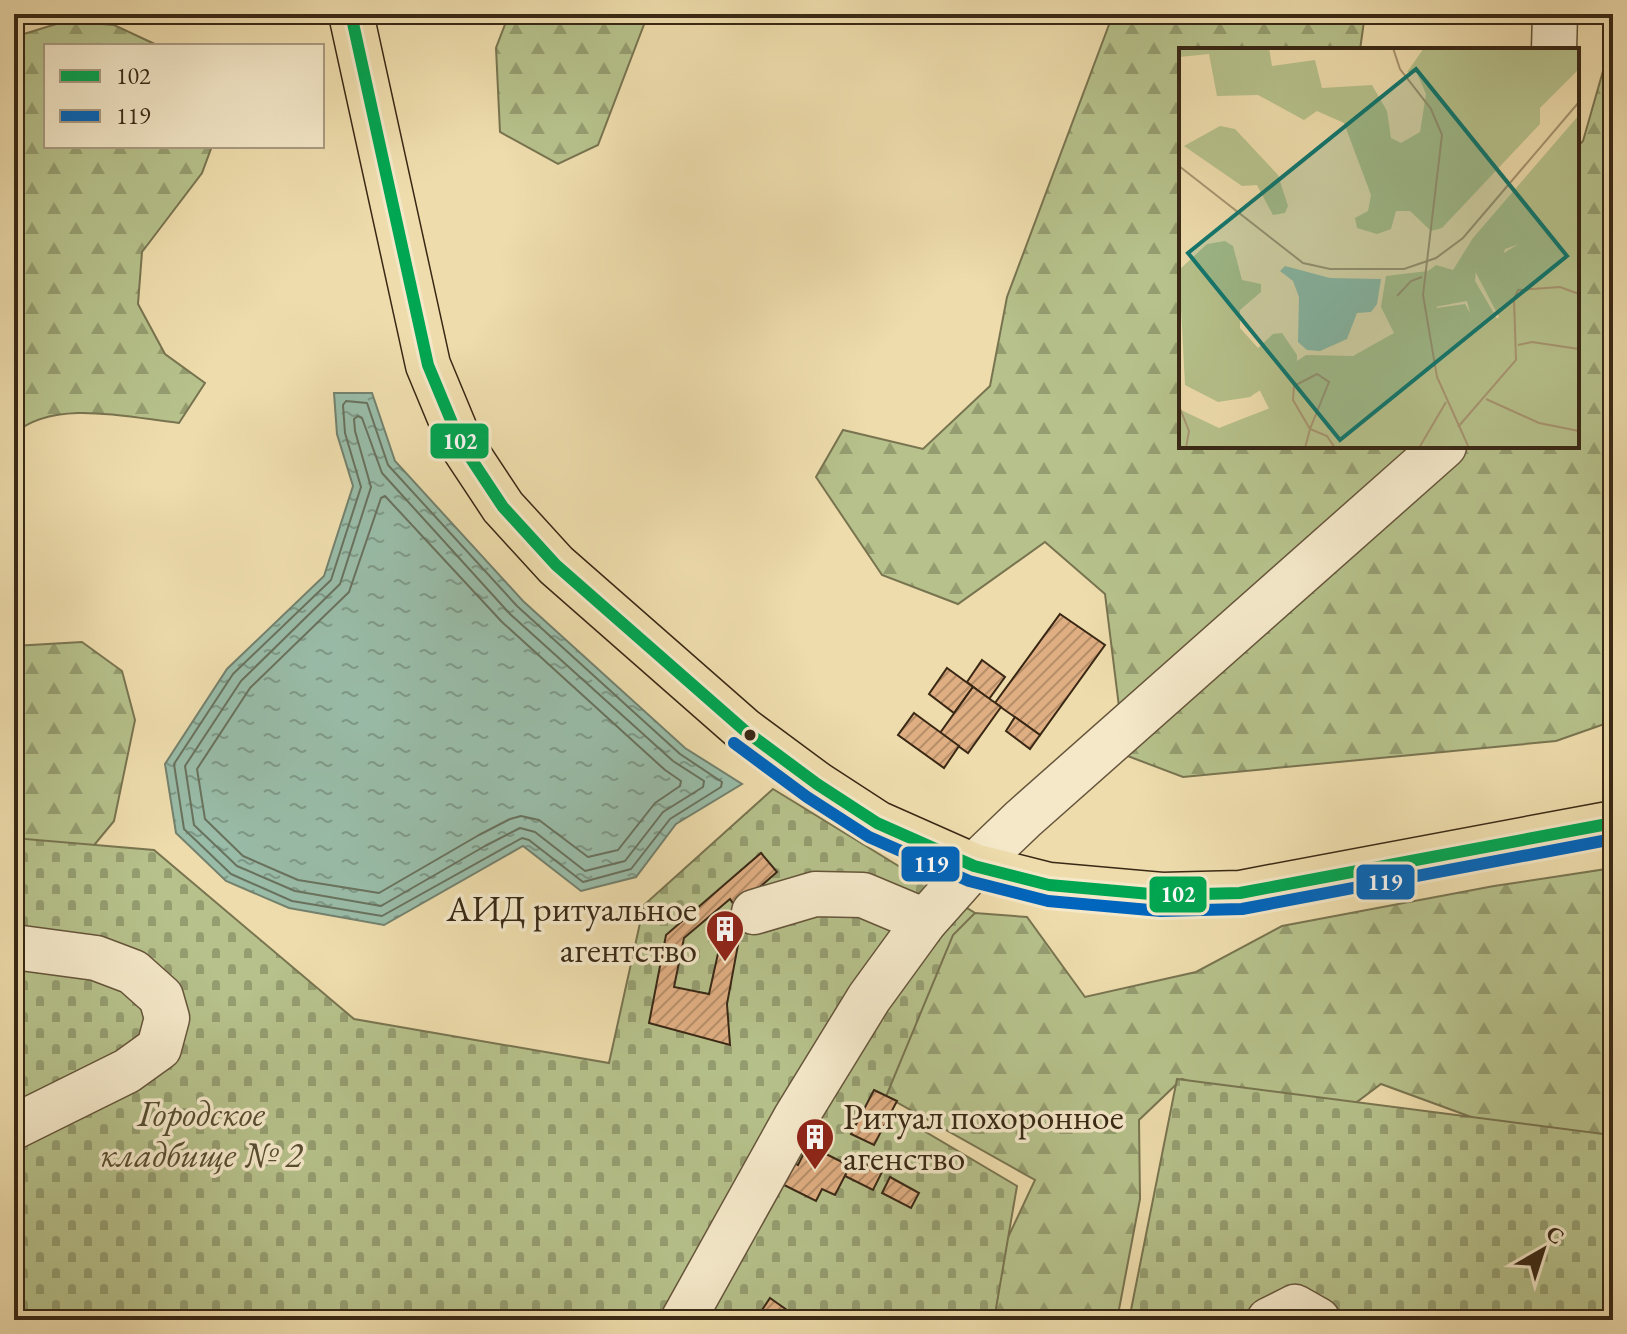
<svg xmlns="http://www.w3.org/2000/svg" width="1627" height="1334" font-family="'EB Garamond',serif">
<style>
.forest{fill:url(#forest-firs);stroke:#787450;stroke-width:2}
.cemetery{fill:url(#cemetery-stones);stroke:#787450;stroke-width:2}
.water{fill:url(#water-ripples);stroke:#73816d;stroke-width:2}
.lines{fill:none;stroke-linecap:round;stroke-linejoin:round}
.shore{stroke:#69725e;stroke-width:2}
.building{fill:url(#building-hatch);stroke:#392815;stroke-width:2}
.minor-casing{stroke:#66553b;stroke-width:47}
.major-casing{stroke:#392815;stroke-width:47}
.minor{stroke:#f4e8c9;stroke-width:44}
.major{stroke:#eedcac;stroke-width:44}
.bus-1-casing{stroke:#f4e8c9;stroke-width:18}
.bus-2-casing{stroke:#f4e8c9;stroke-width:18}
.bus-1{stroke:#00a651;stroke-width:12}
.bus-2{stroke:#0065bd;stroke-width:12}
.bus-dot{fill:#392815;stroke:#f4e8c9;stroke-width:3}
.labels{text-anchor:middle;stroke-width:7;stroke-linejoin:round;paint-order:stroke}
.poi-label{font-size:36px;fill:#392815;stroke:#f4e8c9;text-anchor:end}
.park-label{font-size:36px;font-style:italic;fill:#584e32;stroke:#f4e8c9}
.inset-road{fill:none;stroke:#a69470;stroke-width:2}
.view{fill:#0f766e;fill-opacity:0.15;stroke:#0f766e;stroke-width:4}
.inset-edge{fill:none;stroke:#392815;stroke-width:4}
.line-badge{stroke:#f4e8c9;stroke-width:3}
.badge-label{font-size:22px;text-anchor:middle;font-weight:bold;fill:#fff}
</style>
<defs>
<pattern id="forest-firs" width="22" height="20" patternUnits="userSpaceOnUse" patternTransform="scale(2)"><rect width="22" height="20" fill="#b6c18b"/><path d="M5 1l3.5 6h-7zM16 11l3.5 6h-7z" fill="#959d70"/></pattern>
<pattern id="cemetery-stones" width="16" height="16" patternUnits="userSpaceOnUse" patternTransform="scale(2)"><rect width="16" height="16" fill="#b6c18b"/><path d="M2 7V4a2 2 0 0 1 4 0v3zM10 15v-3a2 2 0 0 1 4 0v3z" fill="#959d70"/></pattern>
<pattern id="water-ripples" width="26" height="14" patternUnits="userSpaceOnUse" patternTransform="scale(2)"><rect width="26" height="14" fill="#99bca8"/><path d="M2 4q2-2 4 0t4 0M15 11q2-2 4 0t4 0" fill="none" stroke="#7e9988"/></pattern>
<pattern id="building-hatch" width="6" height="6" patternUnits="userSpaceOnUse" patternTransform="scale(2)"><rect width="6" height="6" fill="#dfae82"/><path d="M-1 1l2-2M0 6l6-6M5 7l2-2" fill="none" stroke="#b68e69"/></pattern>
</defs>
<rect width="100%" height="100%" fill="#eedcac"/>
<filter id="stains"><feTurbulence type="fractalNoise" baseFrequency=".0025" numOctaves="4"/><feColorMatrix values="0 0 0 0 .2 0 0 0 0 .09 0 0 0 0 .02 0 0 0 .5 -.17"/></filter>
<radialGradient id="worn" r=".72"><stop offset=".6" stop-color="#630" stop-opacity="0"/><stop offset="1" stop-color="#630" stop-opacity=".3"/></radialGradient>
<g class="forest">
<path d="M509,14H648L598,145L558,164L500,132L496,48Z"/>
<path d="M1113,14H1365L1360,50H1181V446H1577V147L1583,141L1613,36V721L1556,741L1183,777L1125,755L1105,594L1045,542L958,604L882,575L816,477L843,430L923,449L990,386L1007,297Z"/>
<path d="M66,21L114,25L159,46H46V146H212L202,173L142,252L138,304L165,354L205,383L179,423C131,418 54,398 14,434V37Z"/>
<path d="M82,642L122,671L135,720L114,821L81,861L14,871V646Z"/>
<path d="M1613,868V1169L1381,1084L1325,1126L1182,1079L1139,1120L1140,1199L1117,1320H969L1035,1180L875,1090L937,942L975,913L1027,917L1085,997L1196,972L1282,926L1494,886Z"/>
</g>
<g class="cemetery">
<path d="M773,789L975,913L953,935L882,1106L1017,1186L994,1320H14V838L154,850L354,1019L609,1063L644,905Z"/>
<path d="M1177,1079L1603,1134L1613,1124V1320H1129Z"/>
</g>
<path class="water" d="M334,393H372L395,461L523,601L685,748L742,784L676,824L636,877L581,891L523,846L384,925L289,908L226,881L176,833L165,764L227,669L324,576L353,486L337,434Z"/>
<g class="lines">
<g class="shore">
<path d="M346,401L367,403L388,465L517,606L680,754L722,782L721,787L670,819L631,869L583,882L529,840L522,838L382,916L292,901L231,874L184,829L174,764L233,674L331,580L361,487L345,433L343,405Z"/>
<path d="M358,416L362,418L382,473L510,614L673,761L704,781L703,787L663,812L625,861L585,871L535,832L520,828L485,846L381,906L295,891L237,866L194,825L185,766L241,681L340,584L371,487L355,431L354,419Z"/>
<path d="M385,496L502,622L665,770L681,781L680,786L655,803L618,850L588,857L539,820L521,816L510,819L479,835L379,893L298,880L243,856L205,819L197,769L250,688L349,592L381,498Z"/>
</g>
</g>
<g class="building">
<path d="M1060,614L1105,645L1040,735L995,703Z"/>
<path d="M982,660L1005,677L989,699L967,682Z"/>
<path d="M947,668L973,687L954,713L929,694Z"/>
<path d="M973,687L1001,707L968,753L940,733Z"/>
<path d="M914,713L959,746L944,768L898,735Z"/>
<path d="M1015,717L1040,735L1030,749L1006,731Z"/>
<path d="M761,853L777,872L736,908L730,899L684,938L674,987L709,994L721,940L740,934L727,1004L730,1045L649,1023L666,935Z"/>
<path d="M874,1090L897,1101L874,1145L851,1134Z"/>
<path d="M808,1145L850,1166L835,1195L822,1189L816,1201L776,1181L788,1159L798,1165Z"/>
<path d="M854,1158L882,1172L873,1190L845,1176Z"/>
<path d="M890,1177L919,1193L911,1208L882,1193Z"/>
<path d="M770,1298L801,1320L756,1319Z"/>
</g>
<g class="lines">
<g class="minor-casing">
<g id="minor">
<path d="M1554,50L1555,14"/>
<path d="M754,912L815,894L863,895L925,921"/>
<path d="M14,947L96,958L133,972L161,997L167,1018L159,1048L127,1071L14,1127"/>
<path d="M683,1320L796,1117L869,998L925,921L974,866L1023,819L1444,446"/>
<path d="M1269,1320L1295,1307L1318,1320"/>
</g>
</g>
<g class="major-casing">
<path id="major" d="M351,14L428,365L460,442L503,507L556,565L744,730L817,784L877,823L974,866L1049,885L1162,895L1240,893L1613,823"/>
</g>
<use href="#minor" class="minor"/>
<use href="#major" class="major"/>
<g class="bus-1-casing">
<path id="bus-1" d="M351,14L428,365L460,442L503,507L556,565L744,730L817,784L877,823L974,866L1049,885L1162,895L1240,893L1613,823"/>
</g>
<g class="bus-2-casing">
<path id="bus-2" d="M734,743L807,797L869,837L969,881L1048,901L1161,911L1242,909L1613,839"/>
</g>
<use href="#bus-1" class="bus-1"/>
<use href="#bus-2" class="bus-2"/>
</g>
<defs>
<g id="building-pin" transform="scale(2)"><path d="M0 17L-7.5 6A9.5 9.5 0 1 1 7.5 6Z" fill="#8f2418" stroke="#f4e8c9"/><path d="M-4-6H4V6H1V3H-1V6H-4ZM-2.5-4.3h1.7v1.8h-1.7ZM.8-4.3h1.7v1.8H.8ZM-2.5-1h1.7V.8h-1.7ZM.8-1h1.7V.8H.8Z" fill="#fff"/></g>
</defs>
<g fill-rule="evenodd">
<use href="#building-pin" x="725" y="929"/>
<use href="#building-pin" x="815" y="1137"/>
</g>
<circle class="bus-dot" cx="750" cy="735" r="7"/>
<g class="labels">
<g class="poi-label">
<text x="697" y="921">АИД ритуальное<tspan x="697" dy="41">агентство</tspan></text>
<text x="843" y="1129" text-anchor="start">Ритуал похоронное<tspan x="843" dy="41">агенство</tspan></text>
</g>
<g class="park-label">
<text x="201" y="1126">Городское<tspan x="201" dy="41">кладбище № 2</tspan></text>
</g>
</g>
<g transform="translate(1179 48)">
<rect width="400" height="400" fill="#eedcac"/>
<path d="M0,0H90L93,18L136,12L143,40L193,37L208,63L212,90L222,95L241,84L247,46L238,25L228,24L245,0H400V21L361,60V76L263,180L252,183L231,163H217L212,181L198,186L178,180L176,170L189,163L192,147L165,75L138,63L125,72L79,47L38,48L30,6L0,9ZM400,67V194L368,186L326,201L322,213L297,222L296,233L323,279L324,290L296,284L288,253L255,259L249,223L257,217L274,222L294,190ZM41,78L56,81L99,127L109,158L106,165L94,167L78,137L63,138L5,98ZM46,193L54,198L63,232L82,236V244L61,262V280L79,300L94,286L103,285L118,307V317L71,349L39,354L6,337L0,222L28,196ZM96,358L223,400H0V361L40,380Z" fill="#b6c18b"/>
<path d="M400,83V400H97L106,392L79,339L127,307L174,308L215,285L202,259L207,228L249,223L258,260L286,256L301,283L320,269L296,223L362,182L368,126Z" fill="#b6c18b"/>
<path d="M106,218L151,230L202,231L198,256L192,264L178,265L168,291L141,303L128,302L119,294L120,249L114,233L101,223Z" fill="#99bca8"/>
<path class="inset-road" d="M214,0L221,21L252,61L263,87L244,247L258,329L290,400M0,118L124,215L151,221H225L257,210L284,190L400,54M218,248L232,233L243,229M339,297L353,294L400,301M307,351L360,375L400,383M0,358L10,383L7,400M279,379L337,312L335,251L339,242L381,239L400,246M126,400L131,381L150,334L138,326L115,338L114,352L131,381L148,388L156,400M240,400L267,354"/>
<path class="view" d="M237,21L388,208L161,392L9,205Z"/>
<rect width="400" height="400" class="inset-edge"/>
</g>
<g class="line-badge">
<rect x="429" y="422" width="61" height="38" rx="8" fill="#00a651"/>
<rect x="900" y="845" width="61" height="38" rx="8" fill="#0065bd"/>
<rect x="1355" y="863" width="61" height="38" rx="8" fill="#0065bd"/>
<rect x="1148" y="875" width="60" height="39" rx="8" fill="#00a651"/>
</g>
<g class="badge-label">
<text x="460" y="449">102</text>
<text x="931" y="872">119</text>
<text x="1385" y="890">119</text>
<text x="1178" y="902">102</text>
</g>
<rect width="1627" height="1334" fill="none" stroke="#eedcac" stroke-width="48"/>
<rect x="16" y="16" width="1595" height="1302" fill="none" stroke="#392815" stroke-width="4"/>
<rect x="24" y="24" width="1579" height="1286" fill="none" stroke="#392815" stroke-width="2"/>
<rect x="44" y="44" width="280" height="104" fill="#f4e8c9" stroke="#a99b81" stroke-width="2"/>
<rect x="60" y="70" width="40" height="12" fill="#00a651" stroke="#a99b81" stroke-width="2"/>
<text x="116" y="84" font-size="24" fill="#392815">102</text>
<rect x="60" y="110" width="40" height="12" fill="#0065bd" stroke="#a99b81" stroke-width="2"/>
<text x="116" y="124" font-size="24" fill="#392815">119</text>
<g transform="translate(1543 1250) rotate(39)" stroke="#f4e8c9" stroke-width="6" paint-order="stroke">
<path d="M0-6L14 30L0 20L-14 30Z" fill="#392815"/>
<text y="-12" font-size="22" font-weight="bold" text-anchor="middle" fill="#392815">С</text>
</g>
<rect width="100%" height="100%" filter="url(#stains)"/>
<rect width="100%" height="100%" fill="url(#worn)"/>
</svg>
